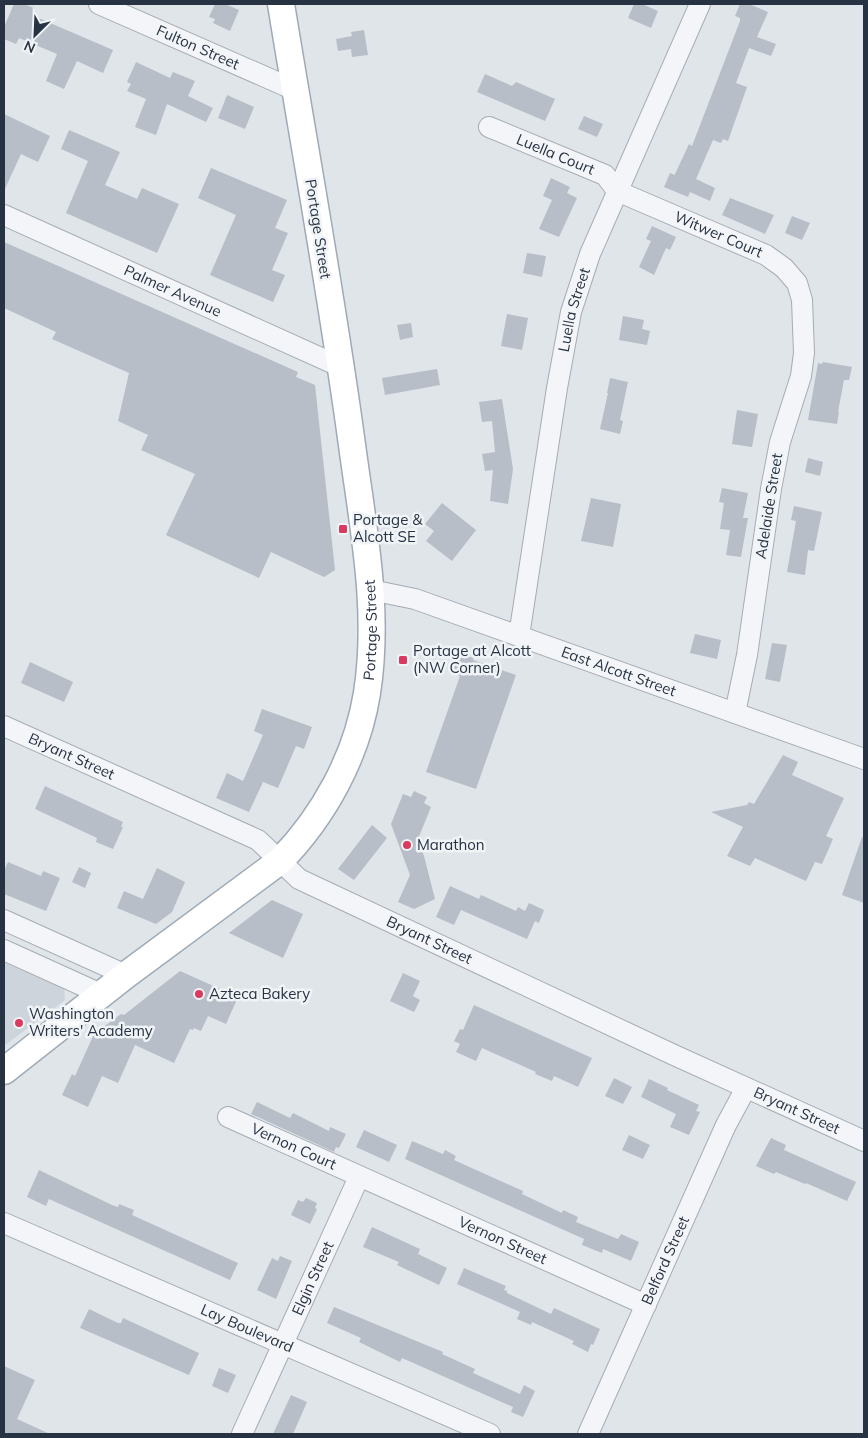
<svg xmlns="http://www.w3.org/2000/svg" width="868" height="1438" font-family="Mulish,sans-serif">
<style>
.built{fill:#ced4dc}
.building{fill:#b7bec8}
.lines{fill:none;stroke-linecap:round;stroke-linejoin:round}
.minor-casing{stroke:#a5acb5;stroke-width:22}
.major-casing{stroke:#9eaab7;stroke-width:29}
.minor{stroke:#f3f5f8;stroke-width:20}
.major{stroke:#fff;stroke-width:26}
.poi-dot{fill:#d93b5f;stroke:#f0f4f7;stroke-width:2}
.labels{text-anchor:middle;stroke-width:5;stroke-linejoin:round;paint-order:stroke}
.street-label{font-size:15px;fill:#273343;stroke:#f0f4f7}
.poi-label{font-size:15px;fill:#273343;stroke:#f0f4f7;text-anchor:start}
</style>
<rect width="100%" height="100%" fill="#e0e5ea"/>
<path class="built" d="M4,962L64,988L65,1000L4,1046Z"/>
<g class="building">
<path d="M14,4H24L34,8L33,10L36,11L34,16L113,50L103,73L77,61L64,89L46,81L57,54L19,38L16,44L4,39V27Z"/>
<path d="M215,4H225L239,10L230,31L213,23L215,19L209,17Z"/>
<path d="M634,4H642L658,11L651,28L628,18Z"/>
<path d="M740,4H749L768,12L757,37L776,44L771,56L749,48L736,83L747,87L728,141L723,139L721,143L713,140L696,179L715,188L710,201L690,192L688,197L664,187L670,173L675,175V174L689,144L692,146L740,21V18L735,16Z"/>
<path d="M364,30L368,55L352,57L351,49L338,51L336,39L352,36L351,32Z"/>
<path d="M136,62L170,78L173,72L195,81L188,96L213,108L206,122L167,104L156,135L135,127L146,99L127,91L131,84L127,82Z"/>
<path d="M485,74L512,86L516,82L555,99L545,121L477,92Z"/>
<path d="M227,95L254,107L245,129L218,118Z"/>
<path d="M4,114L50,136L38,162L21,154L4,191Z"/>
<path d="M584,116L603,124L597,137L578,129Z"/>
<path d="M69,130L120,152L105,185L137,199L142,188L179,204L157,253L66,213L88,161L61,149Z"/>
<path d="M211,168L287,200L275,228L288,233L272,270L285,275L273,302L210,275L236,215L198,198Z"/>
<path d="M551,178L570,187L567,193L577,198L559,237L539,229L552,200L543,196Z"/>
<path d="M730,198L774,215L765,234L722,215Z"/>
<path d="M792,216L810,223L802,240L785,233Z"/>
<path d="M652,226L676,237L670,250L666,248L654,275L639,267L651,241L646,239Z"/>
<path d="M4,242L298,372L296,377L315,385L335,570L324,577L271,552L259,578L166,535L195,474L141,450L148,435L118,421L129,373L52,339L56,332L4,308Z"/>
<path d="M527,253L546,256L542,277L523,273Z"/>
<path d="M507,314L528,318L522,350L501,346Z"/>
<path d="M623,316L644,320L642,329L650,331L647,345L619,340Z"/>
<path d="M411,323L413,337L400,340L397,325Z"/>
<path d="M823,362L852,367L849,380H844L838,412H839L837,424L808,420L818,363L822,364Z"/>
<path d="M437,369L440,385L385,395L382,378Z"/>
<path d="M610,378L628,382L620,420L623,421L620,434L600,429L608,393H607Z"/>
<path d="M502,399L513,469L508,504L490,501L493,470L485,471L482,454L495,452L492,421L482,422L479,402Z"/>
<path d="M737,410L758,414L752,447L732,444Z"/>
<path d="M808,458L823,462L820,476L805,472Z"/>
<path d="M722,488L748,493L743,518H748L741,557L726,555L730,530L720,529L724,503L719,502Z"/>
<path d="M591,498L621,504L613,547L581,541Z"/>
<path d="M442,503L476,530L452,561L426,541L434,531L425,524Z"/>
<path d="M794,506L822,512L814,551L808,550L805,575L787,572L796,521L791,520Z"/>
<path d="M695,634L721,640L717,659L690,653Z"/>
<path d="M772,643L787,645L780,682L765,679Z"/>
<path d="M459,653L473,658V660L516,675L476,789L426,772L460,676L452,673Z"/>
<path d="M30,662L73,682L64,702L21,683Z"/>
<path d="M262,709L312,727L304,749L296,746L278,788L263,782L249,812L216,798L227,773L243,781L263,735L254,731Z"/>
<path d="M783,755L798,762L792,775L844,798L826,836L833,839L822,864L815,862L806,881L755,858L750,866L727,856L743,827L711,812L747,805L749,802L754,804Z"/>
<path d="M45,786L123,822L121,827H123L113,849L96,842L97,838L35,809Z"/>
<path d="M414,791L427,797L424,803L431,807L418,839L424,856L435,899L414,909L398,902L410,875L391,824L403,794L411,797Z"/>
<path d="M372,825L387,838L354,880L338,869Z"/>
<path d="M862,837H864V903L842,895Z"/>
<path d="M8,862L41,876L43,871L60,878L46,911L4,894V871Z"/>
<path d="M79,867L91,873L85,888L72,882Z"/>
<path d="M157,868L185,882L172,912L156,924L117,908L124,891L143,899Z"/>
<path d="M450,886L479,899L481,895L516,911L518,907L525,911L529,903L544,910L539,923L535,921L527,939L461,910L454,925L436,917Z"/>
<path d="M272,900L303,914L283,958L229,933Z"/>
<path d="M180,971L238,997L226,1024L208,1016L201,1031L194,1028L193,1030L190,1029L174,1063L135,1045L118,1083L102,1076L88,1107L62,1095L72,1074L75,1076L94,1034L121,1014L124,1015Z"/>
<path d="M403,973L420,981L413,996L420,1000L414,1012L390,1001Z"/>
<path d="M474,1005L592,1058L578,1087L554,1076L552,1081L535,1074L536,1072L482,1048L476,1061L456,1052L460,1044L454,1041L460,1029L463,1030Z"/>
<path d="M614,1078L632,1087L623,1104L605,1096Z"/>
<path d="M649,1079L668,1088L667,1090L699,1105L696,1111L700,1112L689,1135L670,1127L676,1114L641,1097Z"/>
<path d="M257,1102L290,1118L293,1113L329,1131L330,1127L346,1134L339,1148L336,1147L334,1152L251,1114Z"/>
<path d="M364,1130L397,1145L389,1162L356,1147Z"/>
<path d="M629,1135L650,1145L643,1159L622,1150Z"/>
<path d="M771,1138L786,1145L784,1150L856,1182L847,1201L806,1183L805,1184L776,1172L774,1174L756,1166Z"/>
<path d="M412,1141L443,1154L445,1150L456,1156L454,1160L523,1191L522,1194L562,1213L563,1210L578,1217L576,1222L618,1239L621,1234L639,1242L631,1261L603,1249L602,1253L582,1245L584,1239L405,1159Z"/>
<path d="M39,1170L112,1205L118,1207L119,1204L134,1210L132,1215L238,1263L230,1280L49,1199L46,1206L27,1197Z"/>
<path d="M306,1198L317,1203L315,1208L317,1209L310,1224L291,1215L298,1200L303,1202Z"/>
<path d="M372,1227L420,1249L418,1254L447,1268L439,1285L397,1265L399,1262L363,1247Z"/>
<path d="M280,1256L292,1261L276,1299L257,1290L272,1258L278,1261Z"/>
<path d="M464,1268L506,1286L504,1290L507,1291V1293L551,1314L554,1308L600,1329L593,1345L591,1344L588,1352L572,1344L574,1341L532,1322L531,1325L517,1319L520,1312L457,1284Z"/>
<path d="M334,1307L443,1352L442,1354L475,1369L473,1373L520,1394L524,1385L535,1391L523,1417L511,1412L513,1407L402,1358L400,1362L359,1342L361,1338L327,1323Z"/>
<path d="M89,1309L118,1323H121L123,1318L199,1353L189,1375L80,1328Z"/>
<path d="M4,1366L35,1380L17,1419L50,1434H4Z"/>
<path d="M219,1368L236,1375L228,1393L212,1386Z"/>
<path d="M291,1395L307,1402L293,1434H273Z"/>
</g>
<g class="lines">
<g class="minor-casing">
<g id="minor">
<path id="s1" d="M99,4L295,90"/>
<path id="s2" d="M489,127L605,175L617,191L766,255L784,268L797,283L802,300L804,353L801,376L780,442L771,489L747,655L735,713"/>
<path id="s3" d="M4,215L341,367"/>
<path id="s4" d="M371,590L415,599L864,759"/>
<path id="s5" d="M519,636L557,388L571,312L590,254L700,4"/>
<path id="s6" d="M4,726L258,840L299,879L674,1055L864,1141"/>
<path d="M4,920L126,975"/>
<path d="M4,950L101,994"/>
<path id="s7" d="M228,1117L646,1305"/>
<path id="s8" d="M4,1223L490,1434"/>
<path id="s9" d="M242,1434L359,1177"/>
<path id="s10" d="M588,1434L726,1125L746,1088"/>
</g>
</g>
<g class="major-casing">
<g id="major">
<path id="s11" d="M4,1071L126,975L280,861C324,816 357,756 367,693C380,610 363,527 352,445C332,297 305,151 281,4"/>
</g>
</g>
<use href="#minor" class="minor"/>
<use href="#major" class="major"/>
</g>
<g class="poi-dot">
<rect x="338" y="524" width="10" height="10" rx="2.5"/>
<rect x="398" y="655" width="10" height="10" rx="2.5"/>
<circle cx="407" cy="845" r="5"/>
<circle cx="199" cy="994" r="5"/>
<circle cx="19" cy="1023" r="5"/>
</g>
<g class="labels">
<g class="street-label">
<text dy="5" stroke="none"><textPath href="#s1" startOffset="108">Fulton Street</textPath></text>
<text dy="5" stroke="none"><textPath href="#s2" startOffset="72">Luella Court</textPath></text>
<text transform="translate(318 229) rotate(81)" y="5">Portage Street</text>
<text dy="5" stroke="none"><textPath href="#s2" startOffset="256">Witwer Court</textPath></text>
<text dy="5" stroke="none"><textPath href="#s3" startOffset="185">Palmer Avenue</textPath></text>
<text dy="5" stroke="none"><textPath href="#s5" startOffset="331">Luella Street</textPath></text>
<text transform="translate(769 506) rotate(-81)" y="5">Adelaide Street</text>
<text dy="5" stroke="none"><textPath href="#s11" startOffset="602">Portage Street</textPath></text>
<text dy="5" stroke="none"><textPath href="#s4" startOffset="261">East Alcott Street</textPath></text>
<text dy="5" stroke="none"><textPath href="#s6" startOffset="74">Bryant Street</textPath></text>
<text dy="5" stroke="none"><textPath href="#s6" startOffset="479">Bryant Street</textPath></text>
<text dy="5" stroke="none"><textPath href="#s6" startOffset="884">Bryant Street</textPath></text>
<text dy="5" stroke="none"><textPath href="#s7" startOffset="72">Vernon Court</textPath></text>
<text dy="5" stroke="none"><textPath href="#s7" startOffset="301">Vernon Street</textPath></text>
<text dy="5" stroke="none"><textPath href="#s10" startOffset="190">Belford Street</textPath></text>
<text dy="5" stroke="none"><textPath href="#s9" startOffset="171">Elgin Street</textPath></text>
<text dy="5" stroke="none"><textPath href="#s8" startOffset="265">Lay Boulevard</textPath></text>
</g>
<g class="poi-label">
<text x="353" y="525">Portage &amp;<tspan x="353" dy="17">Alcott SE</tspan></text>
<text x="413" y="656">Portage at Alcott<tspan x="413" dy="17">(NW Corner)</tspan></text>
<text x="417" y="850">Marathon</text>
<text x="209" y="999">Azteca Bakery</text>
<text x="29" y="1019">Washington<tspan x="29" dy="17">Writers' Academy</tspan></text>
</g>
</g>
<rect width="868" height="1438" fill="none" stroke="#273343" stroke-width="10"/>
<g transform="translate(35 35) rotate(204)" stroke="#f0f4f7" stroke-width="4" paint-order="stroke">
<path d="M0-4L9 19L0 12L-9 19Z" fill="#273343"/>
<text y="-8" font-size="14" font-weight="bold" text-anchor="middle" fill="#273343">N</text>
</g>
</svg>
